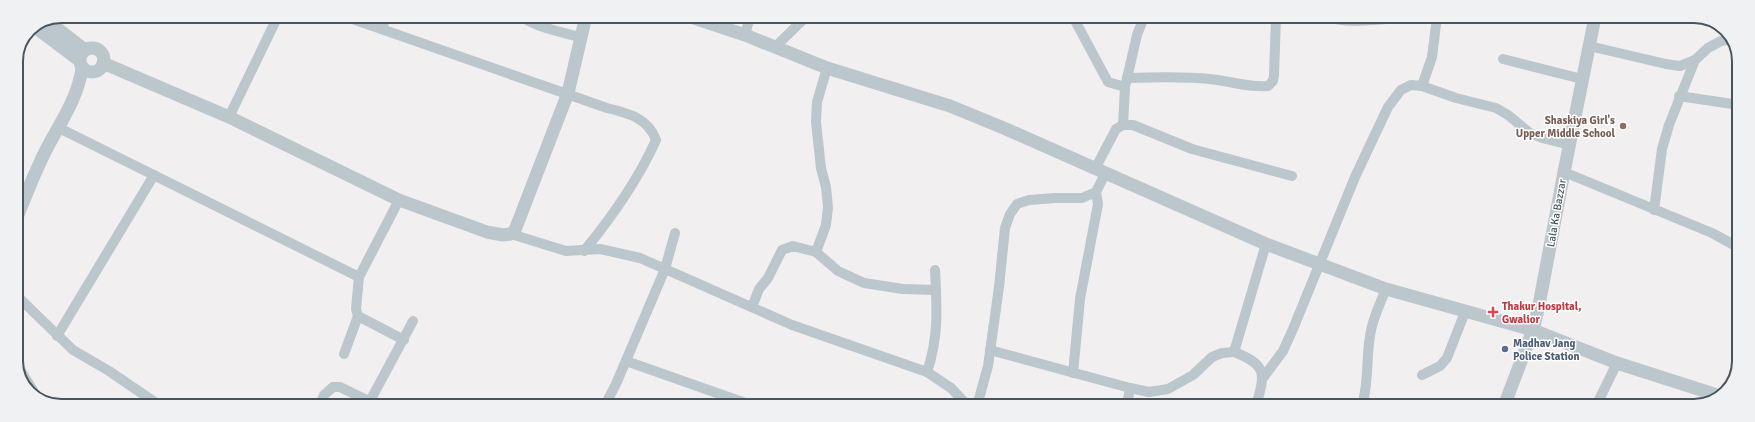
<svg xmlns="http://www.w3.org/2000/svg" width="1755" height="422" font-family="Signika,sans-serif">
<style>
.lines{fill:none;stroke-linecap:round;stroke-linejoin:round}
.minor{stroke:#bbc6cd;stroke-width:10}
.tertiary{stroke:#bbc6cd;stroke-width:13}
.education-dot{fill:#8d6e63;stroke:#fff;stroke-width:1.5}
.health-dot{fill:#e0444e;stroke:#fff;stroke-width:1.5}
.service-dot{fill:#5c6f8a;stroke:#fff;stroke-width:1.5}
.labels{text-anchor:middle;stroke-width:3;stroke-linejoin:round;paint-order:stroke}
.education-label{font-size:11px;font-weight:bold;fill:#785e54;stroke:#fff;text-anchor:end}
.street-label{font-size:11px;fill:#47555d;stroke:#fff}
.health-label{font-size:11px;font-weight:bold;fill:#be3a42;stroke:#fff;text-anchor:start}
.service-label{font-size:11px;font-weight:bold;fill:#4e5e75;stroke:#fff;text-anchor:start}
.rim{fill:none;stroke:#47555d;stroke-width:2}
</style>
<rect width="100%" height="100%" fill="#f2eff0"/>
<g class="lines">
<g class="minor">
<path d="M344,16L607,108C628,113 648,118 656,140C638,180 612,217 584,251"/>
<path d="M522,16C528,25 568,34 580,37"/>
<path d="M1073,17L1108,82L1125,87L1137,35L1144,17"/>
<path d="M1329,17C1343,25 1392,18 1410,17"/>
<path d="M1437,17L1432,57L1422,86L1456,98L1496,108L1508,115L1530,133L1542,138L1570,145"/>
<path d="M382,29L386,16"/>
<path d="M745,35L750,16"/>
<path d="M1589,46L1666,64L1680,66L1695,60L1708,48L1721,41L1731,39"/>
<path d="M775,47L807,16"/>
<path d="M1503,59L1582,79"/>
<path d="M1127,78C1155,77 1183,76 1210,79C1230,81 1249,88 1268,86L1273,81L1274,75L1276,17"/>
<path d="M1679,96L1739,105"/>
<path d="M229,117L278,16"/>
<path d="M1123,125L1125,87"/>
<path d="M59,128L359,277L399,200"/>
<path d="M1095,169L1116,129L1123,125H1133L1192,149L1292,176"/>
<path d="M1564,172L1712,233L1734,245L1738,250"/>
<path d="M1654,210L1662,149L1669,125L1695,60"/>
<path d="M511,234L566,251L600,249L640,258L792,325L927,372L951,388L968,406"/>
<path d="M816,252L826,225L828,207L826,187L821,168L816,122L817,102L827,68"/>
<path d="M359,277L356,309L358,316L404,340"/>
<path d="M16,295L73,350L109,371L159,405"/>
<path d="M752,307L759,289L768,278L782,250L793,246L816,252L838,271L864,283L903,289L936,290"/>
<path d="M57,336L154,175"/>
<path d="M990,350L1130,388L1149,392L1168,389L1193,375L1212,357L1222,353L1234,352"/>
<path d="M344,354L358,316"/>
<path d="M626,361L751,405"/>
<path d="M16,363L37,397"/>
<path d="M927,372C939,337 937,307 935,270"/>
<path d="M1073,373L1080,299L1098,204L1096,192"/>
<path d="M1422,375L1440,366L1447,358L1465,312"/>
<path d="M1736,375L1738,361"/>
<path d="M1263,378L1283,351L1293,329L1355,177L1388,107L1401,90L1411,85L1422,86"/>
<path d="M370,401L413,321"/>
<path d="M320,405L324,395L333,387H340L377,405"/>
<path d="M605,405L616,384L665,269L675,233"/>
<path d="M977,406L988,366L999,287L1005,228L1010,214L1017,204L1029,200L1055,198H1082L1096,192L1105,174"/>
<path d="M1127,406L1130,388"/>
<path d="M1256,406C1265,374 1268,365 1234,352L1266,244"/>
<path d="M1362,406C1369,383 1366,359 1370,336C1372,319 1380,304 1386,289"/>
<path d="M1596,406L1617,363"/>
</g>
<g class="tertiary">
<path d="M688,16L745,35L827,68L950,106L1006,129L1266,244L1386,289L1533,330L1617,363L1720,396"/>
<path d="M48,21L85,50"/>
<path d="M35,27L79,60"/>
<circle cx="92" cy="60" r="12"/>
<path d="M103,63L229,117L399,200L487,232L503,235L511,234L515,230L568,93L586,16"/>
<path d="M16,220C25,197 34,174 45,152C59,124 78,99 82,68"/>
<path d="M1504,406L1533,330L1539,305L1564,172L1595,17"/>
</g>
</g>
<circle class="education-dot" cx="1623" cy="126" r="4"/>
<path class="health-dot" d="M1491 306h4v4h4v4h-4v4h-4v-4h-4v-4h4z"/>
<circle class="service-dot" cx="1505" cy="349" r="4"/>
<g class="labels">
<g class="education-label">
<text x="1615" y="124">Shaskiya Girl's<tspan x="1615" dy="13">Upper Middle School</tspan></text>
</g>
<g class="street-label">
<text transform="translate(1556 213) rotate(-80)" y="4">Lala Ka Bazzar</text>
</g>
<g class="health-label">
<text x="1502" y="310">Thakur Hospital,<tspan x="1502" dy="13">Gwalior</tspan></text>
</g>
<g class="service-label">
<text x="1513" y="347">Madhav Jang<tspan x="1513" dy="13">Police Station</tspan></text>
</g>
</g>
<path d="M0 0H1755V422H0ZM61 23H1694A38 38 0 0 1 1732 61V361A38 38 0 0 1 1694 399H61A38 38 0 0 1 23 361V61A38 38 0 0 1 61 23Z" fill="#f0f1f2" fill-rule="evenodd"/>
<path class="rim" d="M61 23H1694A38 38 0 0 1 1732 61V361A38 38 0 0 1 1694 399H61A38 38 0 0 1 23 361V61A38 38 0 0 1 61 23Z"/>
</svg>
